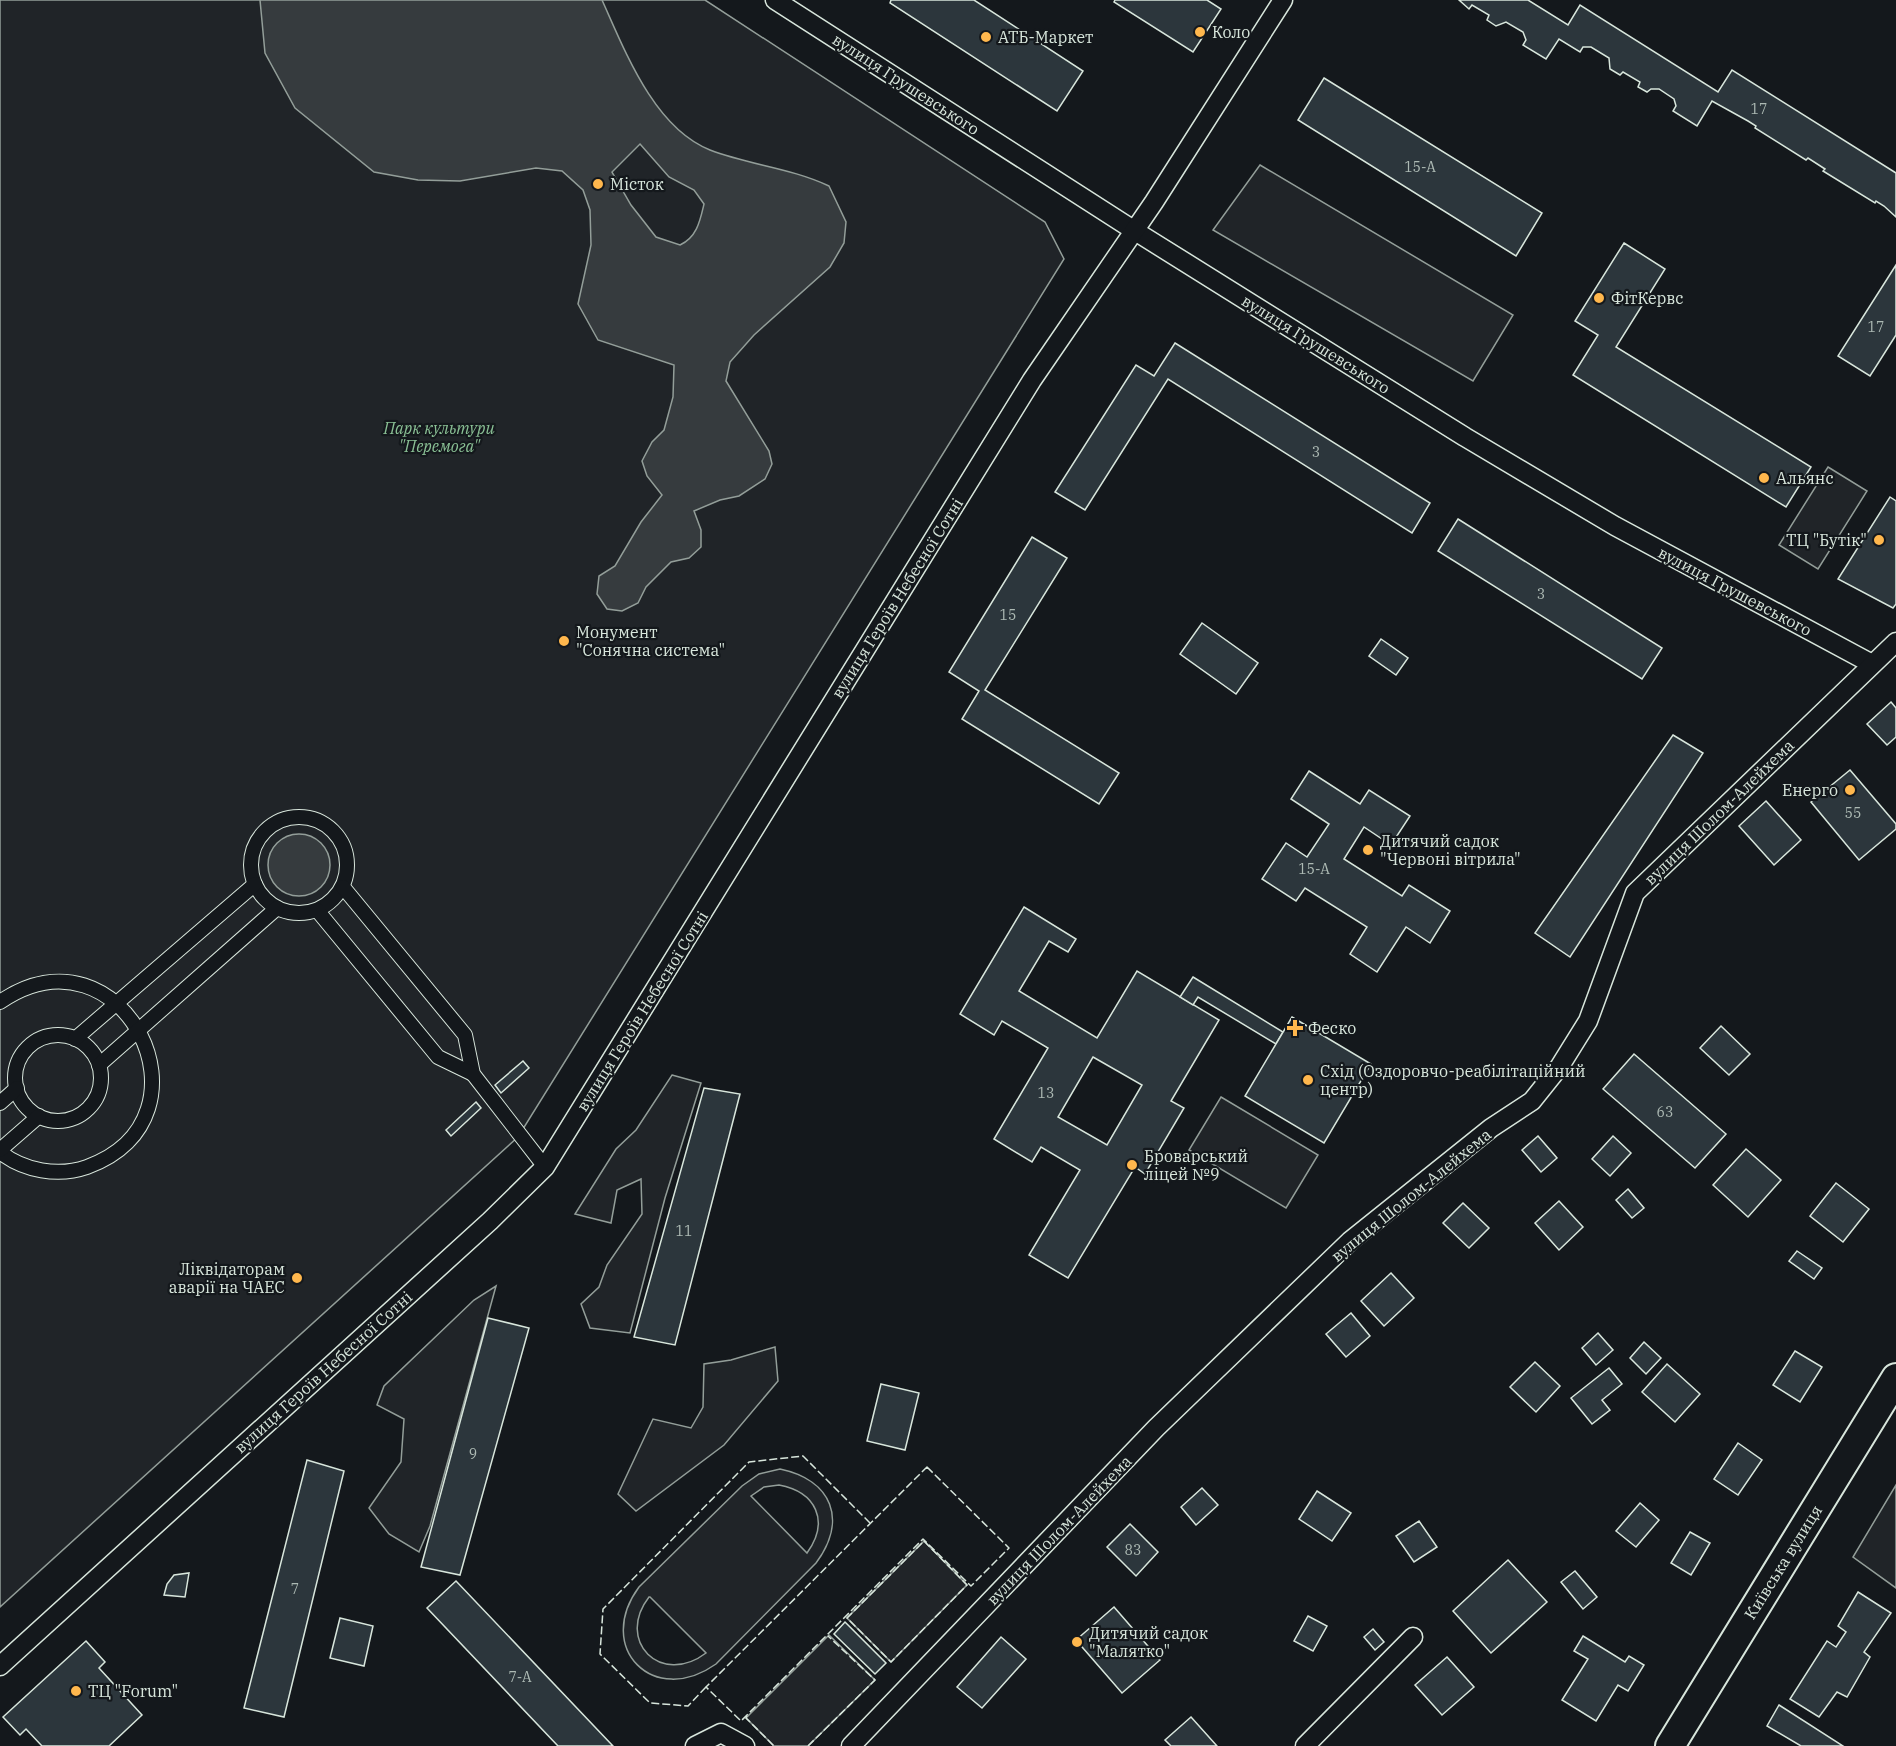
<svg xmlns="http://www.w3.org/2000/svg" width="1896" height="1746" font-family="'IBM Plex Serif',serif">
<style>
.green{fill:#202428;stroke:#939e99;stroke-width:1.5;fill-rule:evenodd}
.water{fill:#363b3e;stroke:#939e99;stroke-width:1.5;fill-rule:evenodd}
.building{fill:#2c363c;stroke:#d8e6dc;stroke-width:1.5;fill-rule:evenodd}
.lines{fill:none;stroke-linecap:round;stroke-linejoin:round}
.pedestrian-casing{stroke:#d8e6dc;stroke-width:16}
.minor-casing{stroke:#d8e6dc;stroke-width:21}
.primary-casing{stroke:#d8e6dc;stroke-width:32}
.pedestrian{stroke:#14181c;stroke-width:14}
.minor{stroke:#14181c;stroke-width:18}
.primary{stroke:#14181c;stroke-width:28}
.fence{stroke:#d8e6dc;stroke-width:1.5;stroke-dasharray:8 3;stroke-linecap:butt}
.poi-dot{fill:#ffb74d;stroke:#14181c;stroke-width:2}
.labels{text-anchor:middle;stroke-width:4.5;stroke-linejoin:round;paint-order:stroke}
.number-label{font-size:14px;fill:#adbab4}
.poi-label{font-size:16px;fill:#d8e6dc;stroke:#14181c;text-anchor:start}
.street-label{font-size:16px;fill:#d8e6dc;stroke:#14181c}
.park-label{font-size:16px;font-style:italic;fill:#8ac095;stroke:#14181c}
</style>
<rect width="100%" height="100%" fill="#14181c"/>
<g class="green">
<path d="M0,0H705L1045,222L1064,259L518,1137L0,1607Z"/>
<path d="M1260,165L1513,315L1473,381L1213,230Z"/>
<path d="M1828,467L1867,491L1818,569L1779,545Z"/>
<path d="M672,1075L701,1083L665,1198L630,1333L590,1328L581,1304L599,1287L607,1265L642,1214L641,1179L617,1190L611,1223L575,1214L616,1149L636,1130Z"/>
<path d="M1221,1097L1318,1155L1286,1208L1189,1150Z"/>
<path d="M496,1286L430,1526L419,1552L389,1534L369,1508L401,1462L404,1419L377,1405L384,1386L474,1300Z"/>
<path d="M775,1347L778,1381L724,1445L636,1511L618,1494L653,1419L691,1428L703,1407L704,1364L731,1360Z"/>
<path d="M780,1469C832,1480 848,1520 816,1563L716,1664C654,1708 594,1648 639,1587L742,1486L759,1474ZM779,1485C816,1492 830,1521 807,1553L751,1496L764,1487ZM649,1597H650L706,1653C661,1687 615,1641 649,1597Z"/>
<path d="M1896,1485V1588L1853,1557Z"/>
<path d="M924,1541L967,1585L891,1662L847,1618Z"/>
<path d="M829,1635L875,1680L808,1746H774L746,1718Z"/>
</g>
<g class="water">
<path d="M260,0H602C625,51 654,128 710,150C749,165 791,168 829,186L846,222L844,243L830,267L754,335L730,362L726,381L769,451L772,464L765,479L739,496L720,500L694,511L701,530V547L689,558L671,562L646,587L638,603L622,611L607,609L597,594L599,576L615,566L641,522L662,495L647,476L642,461L652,442L664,430L673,397L674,365L598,340L578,304L591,245L590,210L583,190L562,171L536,168L460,181L418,180L374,172L295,108L265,53ZM640,144L669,177L694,190L704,204C700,221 697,237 680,245L656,237L631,205L612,172Z"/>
<circle cx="299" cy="865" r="31"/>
</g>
<g class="building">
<path d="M891,0H974L1083,71L1057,111L890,3Z"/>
<path d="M1115,0H1207L1221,9L1193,52L1114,2Z"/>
<path d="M1459,0H1528L1568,25L1580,5L1718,92L1732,70L1896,173V217L1884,206L1876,201L1875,203L1823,171L1825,169L1808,158L1806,160L1755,128L1756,126L1748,121L1712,101L1697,126L1673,111L1676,106L1674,99L1659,89H1651L1647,92L1638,87L1640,82L1623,72L1620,75L1610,69L1609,58L1591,47H1583L1580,52L1559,39L1546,59L1523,45L1526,40L1523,32L1506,22L1496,26L1487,20L1489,15L1472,5L1469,9Z"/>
<path d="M1324,78L1542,213L1516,256L1298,120Z"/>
<path d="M1624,243L1665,269L1616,347L1811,467L1786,507L1573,375L1598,335L1575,321Z"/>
<path d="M1896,265V335L1870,376L1838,356Z"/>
<path d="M1175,343L1430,503L1412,533L1168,379L1085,510L1055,492L1136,365L1154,376Z"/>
<path d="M1890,497L1896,501V604L1893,608L1838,579Z"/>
<path d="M1458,519L1662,648L1642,679L1438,551Z"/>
<path d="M1032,537L1067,558L985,690L1119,773L1099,804L962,719L979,691L949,672Z"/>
<path d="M1202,623L1258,663L1236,694L1180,654Z"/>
<path d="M1381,639L1408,658L1396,675L1369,656Z"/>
<path d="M1891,702L1896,708V737L1887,745L1867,724Z"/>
<path d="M1673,735L1703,753L1570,957L1535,933Z"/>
<path d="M1850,770L1896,824V829L1859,860L1811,802Z"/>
<path d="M1309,771L1360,804L1369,790L1410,816L1391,845L1364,827L1344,859L1402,896L1409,885L1450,911L1430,943L1406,927L1377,972L1350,954L1367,927L1305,888L1296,901L1262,879L1286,843L1307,857L1329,824L1291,799Z"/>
<path d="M1766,801L1801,840L1774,865L1739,826Z"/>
<path d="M1024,907L1076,939L1068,952L1049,941L1019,991L1097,1038L1137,971L1219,1020L1171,1101L1184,1108L1145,1174L1135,1167L1068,1278L1029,1255L1080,1170L1041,1147L1032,1162L994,1139L1048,1048L1002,1021L994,1035L960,1014ZM1093,1057L1142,1085L1107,1145L1058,1117Z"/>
<path d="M1193,977L1283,1032L1276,1044L1198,997L1193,1005L1180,997Z"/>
<path d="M1292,1017L1371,1064L1324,1143L1245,1096Z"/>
<path d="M1721,1026L1750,1054L1729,1075L1700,1048Z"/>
<path d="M1634,1054L1726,1134L1695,1168L1603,1089Z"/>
<path d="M523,1061L529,1068L501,1093L495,1085Z"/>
<path d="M704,1088L740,1094L675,1345L634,1337Z"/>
<path d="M476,1102L481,1108L451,1136L446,1130Z"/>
<path d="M1538,1136L1557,1158L1541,1172L1522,1150Z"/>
<path d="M1613,1136L1631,1153L1610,1176L1592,1159Z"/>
<path d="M1746,1149L1781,1180L1748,1217L1713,1185Z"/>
<path d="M1836,1183L1869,1209L1843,1242L1810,1216Z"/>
<path d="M1628,1189L1644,1208L1632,1218L1616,1200Z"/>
<path d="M1559,1201L1583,1227L1559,1250L1535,1223Z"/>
<path d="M1463,1203L1489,1228L1469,1248L1443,1223Z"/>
<path d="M1797,1251L1822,1268L1814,1279L1789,1261Z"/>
<path d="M1391,1273L1414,1298L1384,1326L1361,1301Z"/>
<path d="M1351,1313L1370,1336L1346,1357L1326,1334Z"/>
<path d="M488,1318L529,1328L460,1575L421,1567Z"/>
<path d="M1598,1333L1613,1350L1596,1365L1582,1348Z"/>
<path d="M1644,1342L1661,1358L1646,1374L1630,1358Z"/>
<path d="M1795,1351L1822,1367L1800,1402L1773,1385Z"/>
<path d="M1535,1362L1560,1386L1536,1412L1510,1387Z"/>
<path d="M1667,1364L1700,1394L1675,1422L1642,1392Z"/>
<path d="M1609,1368L1622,1384L1602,1400L1610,1410L1592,1424L1571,1398Z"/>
<path d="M881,1384L919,1393L905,1450L867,1441Z"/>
<path d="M1738,1443L1762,1460L1738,1495L1714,1479Z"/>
<path d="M307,1460L344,1471L284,1717L244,1708Z"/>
<path d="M1202,1488L1218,1505L1196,1525L1181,1507Z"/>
<path d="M1317,1491L1351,1513L1332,1541L1299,1519Z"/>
<path d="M1640,1503L1659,1520L1636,1547L1616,1531Z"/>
<path d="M1419,1521L1437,1547L1414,1562L1396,1536Z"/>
<path d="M1130,1524L1158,1552L1136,1576L1107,1547Z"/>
<path d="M1690,1532L1710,1543L1691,1575L1671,1563Z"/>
<path d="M1508,1560L1547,1602L1491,1653L1453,1611Z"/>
<path d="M1575,1571L1597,1597L1583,1609L1561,1582Z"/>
<path d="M189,1573L185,1597L164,1595L167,1584L174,1575Z"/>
<path d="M456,1581L613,1746H558L427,1608Z"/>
<path d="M1858,1592L1891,1613L1864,1652L1870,1657L1847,1697L1837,1692L1819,1717L1790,1699L1827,1641L1836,1647L1846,1632L1838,1626Z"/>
<path d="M1114,1607L1160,1660L1122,1693L1076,1640Z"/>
<path d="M1308,1616L1327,1626L1313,1651L1294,1641Z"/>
<path d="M340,1618L373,1626L364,1666L330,1658Z"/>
<path d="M845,1622L886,1663L875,1674L834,1634Z"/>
<path d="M1373,1629L1384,1642L1375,1650L1364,1637Z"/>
<path d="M1583,1636L1625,1662L1629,1656L1644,1665L1628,1691L1618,1685L1596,1721L1562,1700L1588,1659L1574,1651Z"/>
<path d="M1001,1637L1026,1659L982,1708L957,1687Z"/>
<path d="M86,1641L105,1662L99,1668L142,1715L109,1746H42L26,1729L20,1735L3,1717Z"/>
<path d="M1447,1657L1474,1687L1442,1715L1415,1685Z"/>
<path d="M1779,1705L1843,1746H1801L1767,1726Z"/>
<path d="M1191,1717L1217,1746H1171L1165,1740Z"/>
</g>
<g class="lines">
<g class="pedestrian-casing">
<g id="pedestrian">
<circle cx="299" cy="865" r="48"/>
<path d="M343,887L465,1035L473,1074L545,1167"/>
<path d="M317,910L438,1057L473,1074"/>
<path d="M0,1002C122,918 223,1118 87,1167C58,1177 24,1171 0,1152"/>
<circle cx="58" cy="1078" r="43"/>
<path d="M75,1039L255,884"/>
<path d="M99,1065L277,908"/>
<path d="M0,1103L17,1088"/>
<path d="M0,1150L39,1116"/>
</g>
</g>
<g class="minor-casing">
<g id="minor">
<path d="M775,0L1135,231L1465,437L1615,526L1872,664"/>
<path d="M0,1666L490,1221L545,1167L1032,380L1154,202L1283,0"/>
<path d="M695,1746L721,1733L745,1746"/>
<path d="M851,1746L1156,1428L1350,1241L1491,1128L1532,1101L1560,1066L1588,1021L1635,893L1896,642"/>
<path d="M1305,1746L1413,1637"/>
</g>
</g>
<g class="primary-casing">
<path id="primary" d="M1670,1746L1896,1378"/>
</g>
<use href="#pedestrian" class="pedestrian"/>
<use href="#minor" class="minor"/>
<use href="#primary" class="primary"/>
<g class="fence">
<path d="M927,1467L1009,1548L971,1586L923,1539L741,1721L706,1687Z"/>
<path d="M924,1541L967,1585L891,1662L847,1618Z"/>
<path d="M706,1687L688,1706L650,1703L600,1654L603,1609L749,1462L803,1456L870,1523"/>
<path d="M747,1716L746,1718L774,1746"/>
<path d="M808,1746L875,1680L828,1636"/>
</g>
</g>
<g class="poi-dot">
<circle cx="1200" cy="32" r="6"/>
<circle cx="986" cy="37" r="6"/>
<circle cx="598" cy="184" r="6"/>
<circle cx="1599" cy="298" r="6"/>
<circle cx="1764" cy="478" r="6"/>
<circle cx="1879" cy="540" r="6"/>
<circle cx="564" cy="641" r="6"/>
<circle cx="1850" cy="790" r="6"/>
<circle cx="1368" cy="850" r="6"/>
<path d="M1292 1019h6v6h6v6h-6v6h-6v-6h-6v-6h6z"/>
<circle cx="1308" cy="1080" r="6"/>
<circle cx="1132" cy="1165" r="6"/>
<circle cx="297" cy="1278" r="6"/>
<circle cx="1077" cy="1642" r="6"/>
<circle cx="76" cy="1691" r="6"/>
</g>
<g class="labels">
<g class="number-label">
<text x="1759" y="114">17</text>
<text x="1420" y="172">15-А</text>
<text x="1876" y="332">17</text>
<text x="1316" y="457">3</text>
<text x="1541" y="599">3</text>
<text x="1008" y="620">15</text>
<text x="1853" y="818">55</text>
<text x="1314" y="874">15-А</text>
<text x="1046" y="1098">13</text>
<text x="1665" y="1117">63</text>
<text x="684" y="1236">11</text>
<text x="473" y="1459">9</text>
<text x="1133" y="1555">83</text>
<text x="295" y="1594">7</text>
<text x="520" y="1682">7-А</text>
</g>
<g class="poi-label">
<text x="1212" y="38">Коло</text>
<text x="998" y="43">АТБ-Маркет</text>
<text x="610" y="190">Місток</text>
<text x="1611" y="304">ФітКервс</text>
<text x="1776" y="484">Альянс</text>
<text x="1867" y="546" text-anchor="end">ТЦ "Бутік"</text>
<text x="576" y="638">Монумент<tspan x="576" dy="18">"Сонячна система"</tspan></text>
<text x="1838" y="796" text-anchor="end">Енерго</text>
<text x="1380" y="847">Дитячий садок<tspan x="1380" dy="18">"Червоні вітрила"</tspan></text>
<text x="1308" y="1034">Феско</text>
<text x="1320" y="1077">Схід (Оздоровчо-реабілітаційний<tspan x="1320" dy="18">центр)</tspan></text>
<text x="1144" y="1162">Броварський<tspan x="1144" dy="18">ліцей №9</tspan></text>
<text x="285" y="1275" text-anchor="end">Ліквідаторам<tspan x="285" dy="18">аварії на ЧАЕС</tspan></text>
<text x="1089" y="1639">Дитячий садок<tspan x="1089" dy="18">"Малятко"</tspan></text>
<text x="88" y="1697">ТЦ "Forum"</text>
</g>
<g class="street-label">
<text transform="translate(906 84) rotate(33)" y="6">вулиця Грушевського</text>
<text transform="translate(1316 344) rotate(32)" y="6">вулиця Грушевського</text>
<text transform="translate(1735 591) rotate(28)" y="6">вулиця Грушевського</text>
<text transform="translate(897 598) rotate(-58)" y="6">вулиця Героїв Небесної Сотні</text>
<text transform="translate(1719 812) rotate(-44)" y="6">вулиця Шолом-Алейхема</text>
<text transform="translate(642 1011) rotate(-58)" y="6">вулиця Героїв Небесної Сотні</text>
<text transform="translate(1411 1195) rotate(-39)" y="6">вулиця Шолом-Алейхема</text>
<text transform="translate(323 1372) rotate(-42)" y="6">вулиця Героїв Небесної Сотні</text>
<text transform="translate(1059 1530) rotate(-46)" y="6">вулиця Шолом-Алейхема</text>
<text transform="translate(1783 1562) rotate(-58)" y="6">Київська вулиця</text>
</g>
<g class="park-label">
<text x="439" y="434">Парк культури<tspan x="439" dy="18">"Перемога"</tspan></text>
</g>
</g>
</svg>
